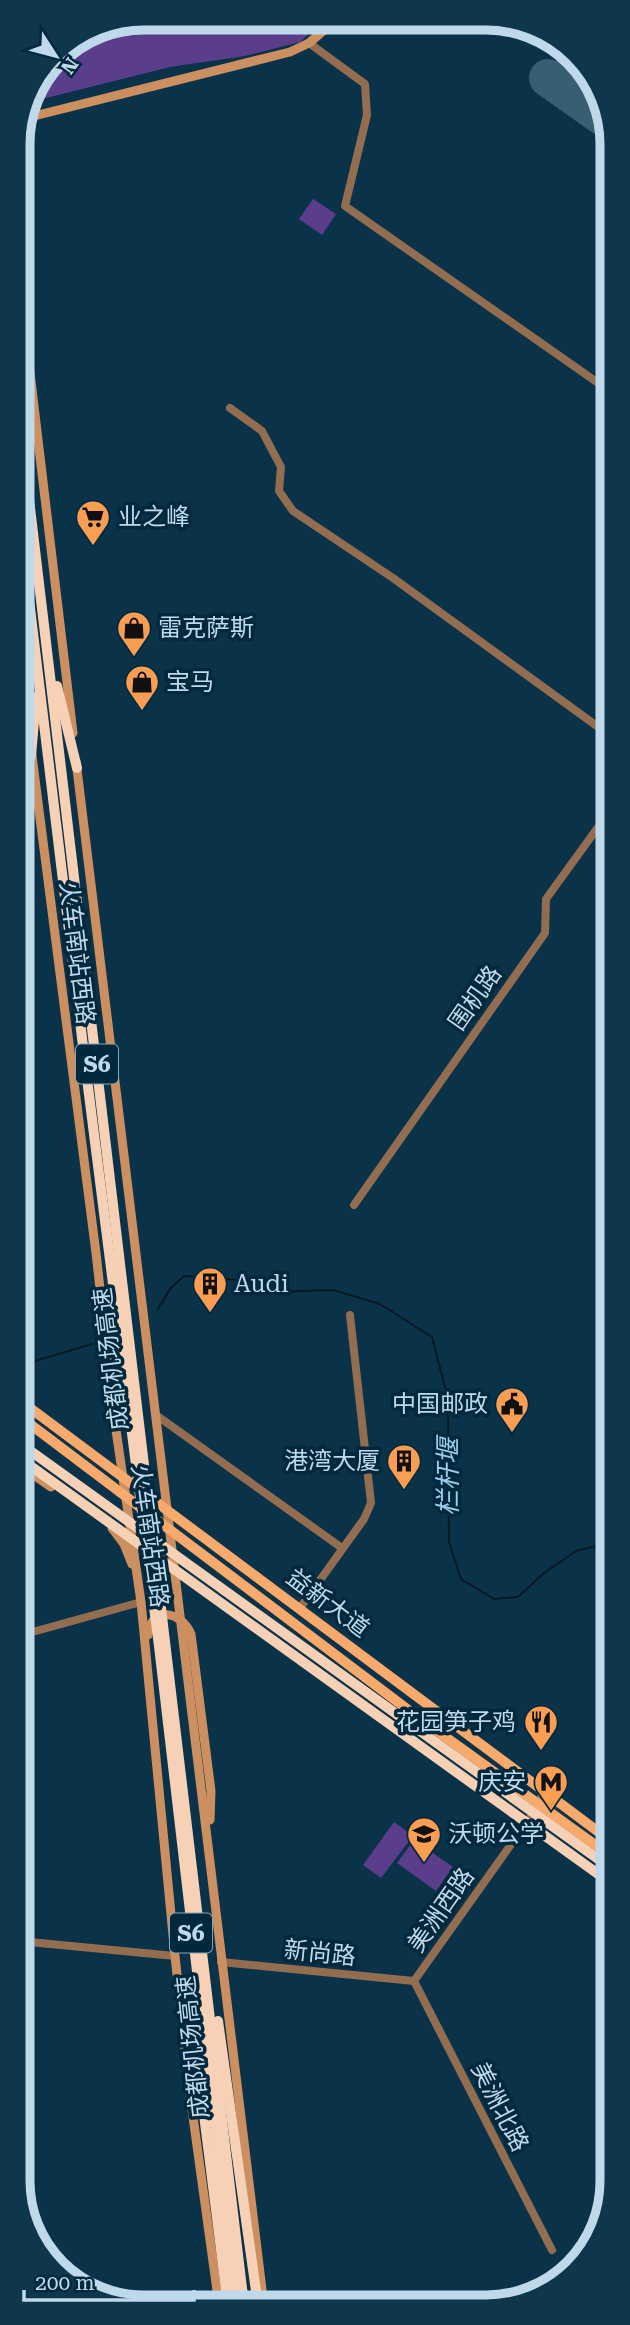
<svg xmlns="http://www.w3.org/2000/svg" width="630" height="2325" font-family="'Roboto Serif','Noto Sans SC',serif">
<style>
.green{fill:#5a3e8c}
.lines{fill:none;stroke-linecap:round;stroke-linejoin:round}
.stream{stroke:#091822;stroke-width:2}
.taxiway{stroke:#385e72;stroke-width:16}
.runway{stroke:#385e72;stroke-width:38}
.tertiary{stroke:#936d50;stroke-width:8}
.secondary{stroke:#cc8f60;stroke-width:9}
.primary{stroke:#f8a96c;stroke-width:10}
.motorway{stroke:#f7d1b5;stroke-width:10}
.labels{text-anchor:middle;stroke-width:7;stroke-linejoin:round;paint-order:stroke}
.shield{fill:#00293e;stroke:#86a4b6;stroke-width:2}
.shield-label{font-size:23px;font-weight:bold;fill:#bfd9ea}
.poi-label{font-size:24px;fill:#bfd9ea;stroke:#00293e;text-anchor:start}
.street-label{font-size:24px;fill:#bfd9ea;stroke:#00293e}
.water-label{font-size:26px;font-style:italic;fill:#9accec;stroke:#00293e}
.rim{fill:none;stroke:#bfd9ea;stroke-width:9}
</style>
<rect width="100%" height="100%" fill="#0a3349"/>
<g class="green">
<path d="M144,18L324,20L300,42L245,56L170,67L34,101L55,54L96,27Z"/>
<path d="M313,199L336,214L322,235L299,219Z"/>
<path d="M394,1822L413,1836L381,1878L363,1865Z"/>
<path d="M414,1840L453,1867L436,1891L397,1863Z"/>
</g>
<g class="lines">
<g class="stream">
<path d="M158,1309L170,1289L184,1276L238,1280L271,1292L333,1290L380,1304L432,1337L448,1399L449,1542L461,1579L494,1599L518,1597L544,1573L576,1551L600,1545L612,1550"/>
<path d="M18,1366L92,1344"/>
<path d="M612,1592L601,1611L612,1631"/>
</g>
<g class="taxiway">
<path d="M548,78L558,69L583,64"/>
<path d="M604,112L607,118"/>
</g>
<path class="runway" d="M548,78L609,121"/>
<g class="tertiary">
<path d="M309,43L365,84L367,115L345,206L611,392"/>
<path d="M230,408L262,431L281,467L279,491L293,511L393,578L612,737"/>
<path d="M354,1205L545,933L546,899L612,808"/>
<path d="M156,1415L342,1548"/>
<path d="M300,1608L364,1519L371,1503L350,1315"/>
<path d="M18,1636L141,1602"/>
<path d="M19,1941L175,1956"/>
<path d="M221,1962L414,1981"/>
<path d="M414,1981L552,2250"/>
<path d="M414,1981L539,1805L543,1792"/>
</g>
<g class="secondary">
<path d="M26,118L290,52L309,43L336,20"/>
<path d="M18,272L73,733"/>
<path d="M18,647L96,1253L116,1430L141,1602L175,1956L190,2095L219,2305"/>
<path d="M76,761L264,2306"/>
<path d="M18,1464L51,1487"/>
<path d="M112,1528L124,1544L132,1564"/>
<path d="M148,1635C151,1605 181,1611 191,1634L211,1791L210,1820"/>
</g>
<g class="primary">
<path d="M18,1399L612,1842"/>
<path d="M18,1415L415,1715L612,1857"/>
</g>
<g class="motorway">
<path d="M18,407L244,2305"/>
<path d="M18,509L87,1079L159,1646L236,2305"/>
<path d="M57,686L77,768"/>
<path d="M31,756L36,697"/>
<path d="M18,1442L612,1869"/>
<path d="M18,1457L612,1884"/>
<path d="M218,2021L258,2305"/>
<path d="M201,2064L202,2099L228,2305"/>
</g>
</g>
<defs>
<g id="supermarket-pin" transform="scale(1.75)"><path d="M0 17L-7.5 6A9.5 9.5 0 1 1 7.5 6Z" fill="#fb9e51" stroke="#00293e"/><path d="M-6-5.5h2.5l.6 2H6L4.5 2H-2.5L-4.4-4H-6ZM-1.5 3.2a1.3 1.3 0 1 0 .1 0ZM3 3.2a1.3 1.3 0 1 0 .1 0Z" fill="#111"/></g>
<g id="shop-pin" transform="scale(1.75)"><path d="M0 17L-7.5 6A9.5 9.5 0 1 1 7.5 6Z" fill="#fb9e51" stroke="#00293e"/><path d="M-5-2.5h2.3a2.7 3.5 0 0 1 5.4 0H5L5.5 6h-11ZM-1.5-2.5h3a1.5 2.3 0 0 0-3 0Z" fill="#111"/></g>
<g id="building-pin" transform="scale(1.75)"><path d="M0 17L-7.5 6A9.5 9.5 0 1 1 7.5 6Z" fill="#fb9e51" stroke="#00293e"/><path d="M-4-6H4V6H1V3H-1V6H-4ZM-2.5-4.3h1.7v1.8h-1.7ZM.8-4.3h1.7v1.8H.8ZM-2.5-1h1.7V.8h-1.7ZM.8-1h1.7V.8H.8Z" fill="#111"/></g>
<g id="civic-pin" transform="scale(1.75)"><path d="M0 17L-7.5 6A9.5 9.5 0 1 1 7.5 6Z" fill="#fb9e51" stroke="#00293e"/><path d="M-.6-6.5H3V-4.5H.6V-3L4-1V1h2V6H-6V1h2V-1L-.6-3ZM-1.2 2.5V6h2.4V2.5Z" fill="#111"/></g>
<g id="restaurant-pin" transform="scale(1.75)"><path d="M0 17L-7.5 6A9.5 9.5 0 1 1 7.5 6Z" fill="#fb9e51" stroke="#00293e"/><path d="M-5-6h1v4h1v-4h1v4h1v-4h1v5L-1.5 .5V6h-2V.5L-5-1ZM5-6V6H3V1.5H1.5Q1.5-4 5-6Z" fill="#111"/></g>
<g id="metro-pin" transform="scale(1.75)"><path d="M0 17L-7.5 6A9.5 9.5 0 1 1 7.5 6Z" fill="#fb9e51" stroke="#00293e"/><path d="M-5.5 5V-5H-3L0 0L3-5H5.5V5H3V-.5L0 4L-3-.5V5Z" fill="#111"/></g>
<g id="school-pin" transform="scale(1.75)"><path d="M0 17L-7.5 6A9.5 9.5 0 1 1 7.5 6Z" fill="#fb9e51" stroke="#00293e"/><path d="M0-5L7-2L0 1L-7-2ZM-4 1L0 2.5L4 1V4Q0 6-4 4Z" fill="#111"/></g>
</defs>
<g fill-rule="evenodd">
<use href="#supermarket-pin" x="93" y="517"/>
<use href="#shop-pin" x="134" y="628"/>
<use href="#shop-pin" x="142" y="682"/>
<use href="#building-pin" x="210" y="1284"/>
<use href="#civic-pin" x="512" y="1404"/>
<use href="#building-pin" x="404" y="1461"/>
<use href="#restaurant-pin" x="541" y="1722"/>
<use href="#metro-pin" x="551" y="1782"/>
<use href="#school-pin" x="424" y="1834"/>
</g>
<g class="labels">
<g class="shield">
<rect x="76" y="1044.5" width="42" height="39" rx="5"/>
<rect x="170" y="1913.5" width="42" height="39" rx="5"/>
</g>
<g class="shield-label">
<text x="97" y="1072">S6</text>
<text x="191" y="1941">S6</text>
</g>
<g class="poi-label">
<text x="118" y="525">业之峰</text>
<text x="158" y="636">雷克萨斯</text>
<text x="166" y="690">宝马</text>
<text x="234" y="1292">Audi</text>
<text x="488" y="1412" text-anchor="end">中国邮政</text>
<text x="380" y="1469" text-anchor="end">港湾大厦</text>
<text x="516" y="1730" text-anchor="end">花园笋子鸡</text>
<text x="526" y="1790" text-anchor="end">庆安</text>
<text x="448" y="1842">沃顿公学</text>
</g>
<g class="street-label">
<text transform="translate(77 953) rotate(83)" y="8">火车南站西路</text>
<text transform="translate(475 998) rotate(-55)" y="8">围机路</text>
<text transform="translate(111 1359) rotate(-97)" y="8">成都机场高速</text>
<text transform="translate(150 1536) rotate(82)" y="8">火车南站西路</text>
<text transform="translate(328 1603) rotate(37)" y="8">益新大道</text>
<text transform="translate(441 1910) rotate(-55)" y="8">美洲西路</text>
<text transform="translate(320 1953) rotate(6)" y="8">新尚路</text>
<text transform="translate(193 2047) rotate(-96)" y="8">成都机场高速</text>
<text transform="translate(500 2107) rotate(63)" y="8">美洲北路</text>
</g>
<g class="water-label">
<text transform="translate(448 1477) rotate(-90)" y="9">栏杆堰</text>
</g>
</g>
<path d="M0 0H630V2325H0ZM144 30H486A114 114 0 0 1 600 144V2181A114 114 0 0 1 486 2295H144A114 114 0 0 1 30 2181V144A114 114 0 0 1 144 30Z" fill="#0f374c" fill-rule="evenodd"/>
<path class="rim" d="M144 30H486A114 114 0 0 1 600 144V2181A114 114 0 0 1 486 2295H144A114 114 0 0 1 30 2181V144A114 114 0 0 1 144 30Z"/>
<g transform="translate(56 56) rotate(126)" stroke="#00293e" stroke-width="5" paint-order="stroke">
<path d="M0-5L12 26L0 18L-12 26Z" fill="#bfd9ea"/>
<text y="-10" font-size="19" font-weight="bold" text-anchor="middle" fill="#bfd9ea">N</text>
</g>
<path d="M24 2290v10h170v-10" fill="none" stroke="#bfd9ea" stroke-width="3.5"/>
<text x="35" y="2290" font-size="21" fill="#bfd9ea" stroke="#00293e" stroke-width="5" paint-order="stroke">200 m</text>
</svg>
